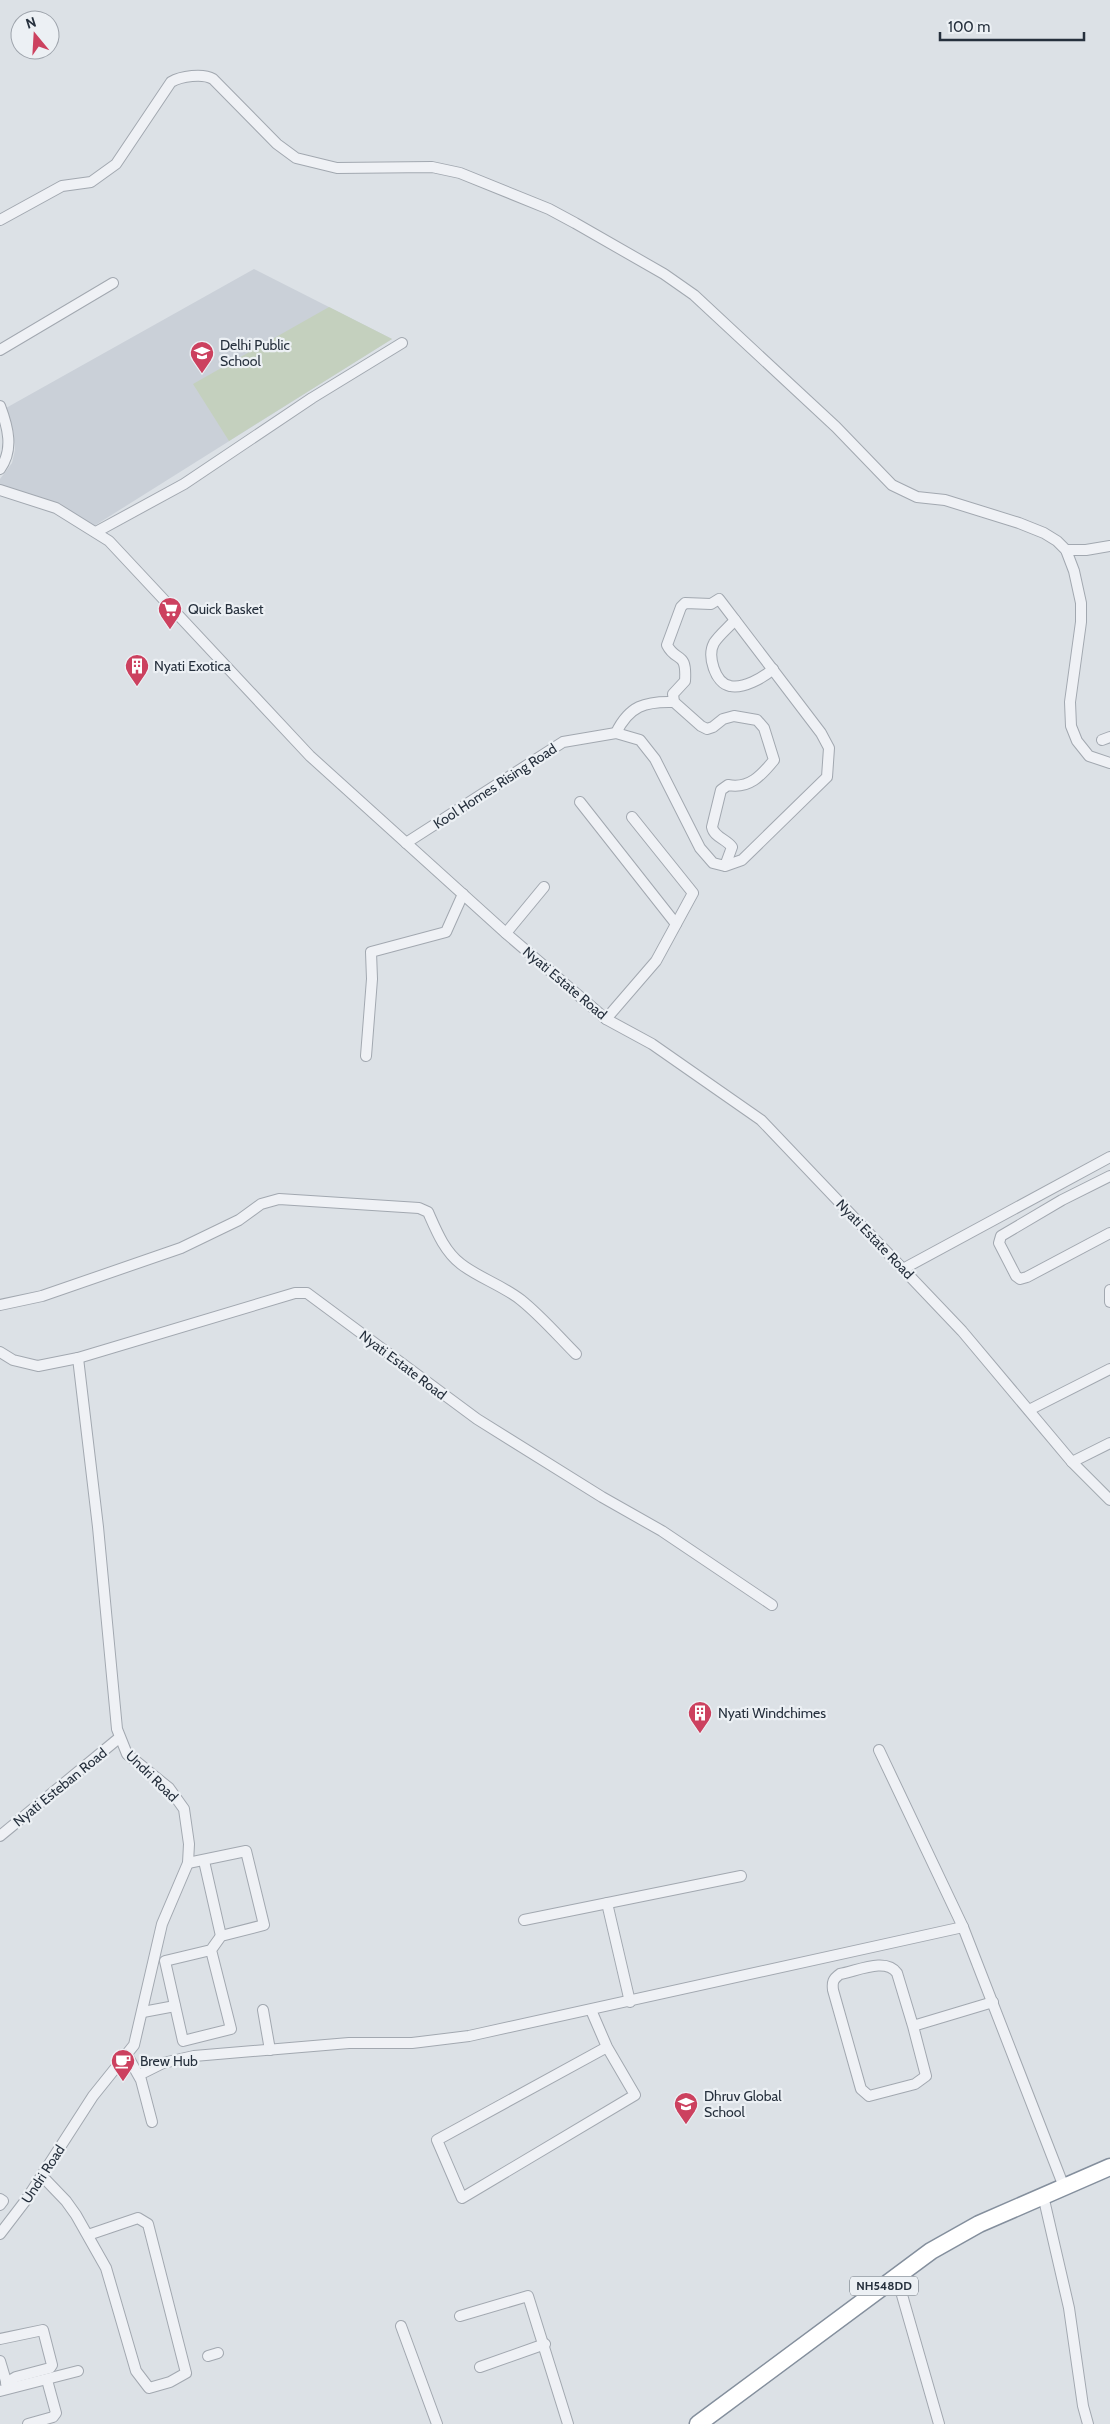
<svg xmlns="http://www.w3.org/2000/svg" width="1110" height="2424" font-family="Cabin,sans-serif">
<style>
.built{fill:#cad0d8}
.green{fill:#c4d0be}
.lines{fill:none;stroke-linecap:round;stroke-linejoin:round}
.minor-casing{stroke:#a2a8b0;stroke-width:12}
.trunk-casing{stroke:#848f9d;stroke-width:19}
.minor{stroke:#eff1f5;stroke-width:10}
.trunk{stroke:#fff;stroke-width:16}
.labels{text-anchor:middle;stroke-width:4.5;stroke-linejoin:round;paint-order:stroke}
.shield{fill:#ecf0f4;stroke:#616a74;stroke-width:1}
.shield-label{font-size:12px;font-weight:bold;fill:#26303d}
.poi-label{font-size:14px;fill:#26303d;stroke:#ecf0f4;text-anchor:start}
.street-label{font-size:14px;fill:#26303d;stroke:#ecf0f4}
</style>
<rect width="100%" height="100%" fill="#dce1e6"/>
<path class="built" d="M254,269L392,339L94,526L57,503L0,485V479L12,463L15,450L13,430L6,408Z"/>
<path class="green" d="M329,307L392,339L229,441L193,384Z"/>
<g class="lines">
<g class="minor-casing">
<g id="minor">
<path d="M0,220L62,186L91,182L116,164L171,82C181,76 203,73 213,79L277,144L296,158L337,168L432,167L460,173L549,209L575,223L664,274L694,295L836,427L892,485L917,497L945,500L1019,523L1044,533L1057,541L1066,550L1074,571L1081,603V622L1070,702L1071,726L1077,741L1089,756L1110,763"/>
<path d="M0,350L113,283"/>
<path d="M0,406C8,427 14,450 0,469"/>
<path d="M0,490L56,508L109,541L310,756L508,935L606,1019L652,1044L761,1120L962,1331L1072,1462L1110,1500"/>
<path d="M96,532L184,484L312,398L402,343"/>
<path d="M1066,550H1086L1110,546"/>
<path d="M735,620C729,627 719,635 714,643C707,656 715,683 730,686C743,689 763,678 773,669"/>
<path d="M616,733C629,706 645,701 674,702"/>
<path d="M1102,740L1110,737"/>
<path d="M580,802L676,924"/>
<path d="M406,843L563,742L616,733L640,740L655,759L700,848L713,863L725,866L742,860L827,777L829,748L821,733L719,599L711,604L685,603L681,607L667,645C676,663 687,650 685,681L673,694L674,702L701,726L707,729L713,727L723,719L734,716L757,720L764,728L774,760C761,776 749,789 728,785L721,790L712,827C714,837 726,839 732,847L725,866"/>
<path d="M506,933L544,887"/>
<path d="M606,1019L656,961L693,893L632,817"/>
<path d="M366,1056L372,979L371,952L446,932L463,894"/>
<path d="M1110,1176L1062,1200L1001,1236L999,1243L1016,1276L1020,1279L1027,1277L1110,1233"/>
<path d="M903,1269L1110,1157"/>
<path d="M1110,1290V1302"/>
<path d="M0,1305L42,1296L181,1248L239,1220L261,1204L279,1199L419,1208L428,1212C436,1230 444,1251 461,1264C479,1278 502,1285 521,1300C541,1316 558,1336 576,1354"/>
<path d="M0,1352L13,1360L38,1366L78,1358L295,1293H307L477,1419L602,1497L662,1531L772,1605"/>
<path d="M1029,1410L1110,1369"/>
<path d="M1072,1462L1110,1443"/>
<path d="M879,1750L963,1927"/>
<path d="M0,1836L119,1738"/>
<path d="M204,1861L221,1936"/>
<path d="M188,1863L246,1851L264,1925L221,1936L211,1950L165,1961L183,2041L231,2029L211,1950"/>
<path d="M607,1903L630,2002"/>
<path d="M524,1920L741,1876"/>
<path d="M263,2010L270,2050"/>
<path d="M591,2010L607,2047L635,2095L462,2198L437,2140L607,2047"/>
<path d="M143,2012L175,2006"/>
<path d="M913,2026L897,1973C886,1957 857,1971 840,1974C833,1979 832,1982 833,1990L861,2089L869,2096L915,2084L926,2076L913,2026L993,2002"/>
<path d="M127,2055L141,2080L152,2122"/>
<path d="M139,2075L163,2063L194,2056L349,2043H412L469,2036L963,1927L1064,2187"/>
<path d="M42,2176L66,2201L76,2215L106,2268L136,2371L149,2388L170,2382L186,2373L148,2224L138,2218L88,2235"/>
<path d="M0,2199L3,2201L0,2205"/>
<path d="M1045,2204L1069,2308L1083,2406L1088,2424"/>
<path d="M0,2234L26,2200L93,2096L134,2045L162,1924L188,1863L189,1844L184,1809L169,1788L127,1754L117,1729L98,1527L78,1358"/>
<path d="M900,2288L939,2424"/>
<path d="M460,2316L528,2296L568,2424"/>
<path d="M401,2326L437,2424"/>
<path d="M0,2339L43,2330L52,2365L50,2368L16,2377L6,2383"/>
<path d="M208,2356L218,2353"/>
<path d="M0,2361L8,2388"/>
<path d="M480,2367L545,2344"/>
<path d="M0,2391L78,2371"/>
<path d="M28,2424L53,2417L56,2413L47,2380"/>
</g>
</g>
<g class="trunk-casing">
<path id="trunk" d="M698,2424L931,2251L979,2224L1110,2167"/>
</g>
<use href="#minor" class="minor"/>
<use href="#trunk" class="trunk"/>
</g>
<defs>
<g id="school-pin" transform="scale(1.25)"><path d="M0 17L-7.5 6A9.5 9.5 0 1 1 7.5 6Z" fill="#cc415f" stroke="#ecf0f4"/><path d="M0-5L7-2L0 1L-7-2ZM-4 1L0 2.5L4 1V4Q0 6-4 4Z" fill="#fff"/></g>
<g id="supermarket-pin" transform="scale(1.25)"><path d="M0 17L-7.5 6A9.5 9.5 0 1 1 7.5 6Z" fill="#cc415f" stroke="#ecf0f4"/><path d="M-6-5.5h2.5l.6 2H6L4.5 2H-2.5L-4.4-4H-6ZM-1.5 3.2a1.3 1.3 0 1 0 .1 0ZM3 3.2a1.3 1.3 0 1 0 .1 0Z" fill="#fff"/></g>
<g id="building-pin" transform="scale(1.25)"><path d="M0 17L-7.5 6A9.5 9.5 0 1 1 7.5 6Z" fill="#cc415f" stroke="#ecf0f4"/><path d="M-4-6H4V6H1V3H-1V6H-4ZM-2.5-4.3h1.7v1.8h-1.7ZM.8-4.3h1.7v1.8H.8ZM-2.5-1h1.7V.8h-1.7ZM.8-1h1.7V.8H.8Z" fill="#fff"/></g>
<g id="cafe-pin" transform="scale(1.25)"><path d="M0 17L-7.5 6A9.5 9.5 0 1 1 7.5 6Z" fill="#cc415f" stroke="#ecf0f4"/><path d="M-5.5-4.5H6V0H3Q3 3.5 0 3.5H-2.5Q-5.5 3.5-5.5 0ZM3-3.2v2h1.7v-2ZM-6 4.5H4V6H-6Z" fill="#fff"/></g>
</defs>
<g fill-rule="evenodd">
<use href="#school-pin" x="202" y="353"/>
<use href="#supermarket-pin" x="170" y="609"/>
<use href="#building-pin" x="137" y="666"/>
<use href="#building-pin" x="700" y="1713"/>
<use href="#cafe-pin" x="123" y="2061"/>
<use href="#school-pin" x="686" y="2104"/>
</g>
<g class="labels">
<rect class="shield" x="850" y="2276.5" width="68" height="19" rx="4"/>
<g class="shield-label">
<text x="884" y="2290">NH548DD</text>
</g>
<g class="poi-label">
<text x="220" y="350">Delhi Public<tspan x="220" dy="16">School</tspan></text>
<text x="188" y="614">Quick Basket</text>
<text x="154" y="671">Nyati Exotica</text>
<text x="718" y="1718">Nyati Windchimes</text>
<text x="140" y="2066">Brew Hub</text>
<text x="704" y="2101">Dhruv Global<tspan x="704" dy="16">School</tspan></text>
</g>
<g class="street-label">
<text transform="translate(495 786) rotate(-33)" y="5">Kool Homes Rising Road</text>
<text transform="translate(565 983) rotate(40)" y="5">Nyati Estate Road</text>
<text transform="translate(875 1239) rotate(46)" y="5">Nyati Estate Road</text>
<text transform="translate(403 1365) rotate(37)" y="5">Nyati Estate Road</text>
<text transform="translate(152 1776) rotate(44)" y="5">Undri Road</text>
<text transform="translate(60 1787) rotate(-39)" y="5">Nyati Esteban Road</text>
<text transform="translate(43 2174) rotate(-57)" y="5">Undri Road</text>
</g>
</g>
<g transform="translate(35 35) rotate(342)"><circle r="24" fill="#ecf0f4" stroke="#9da3ab"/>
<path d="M0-4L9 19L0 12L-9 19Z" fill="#cc415f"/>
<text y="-8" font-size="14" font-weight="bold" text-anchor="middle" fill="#26303d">N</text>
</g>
<path d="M940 32v8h144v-8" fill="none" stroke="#26303d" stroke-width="2.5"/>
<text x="948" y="32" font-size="15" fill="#26303d" stroke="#ecf0f4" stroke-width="4" paint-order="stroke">100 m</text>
</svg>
